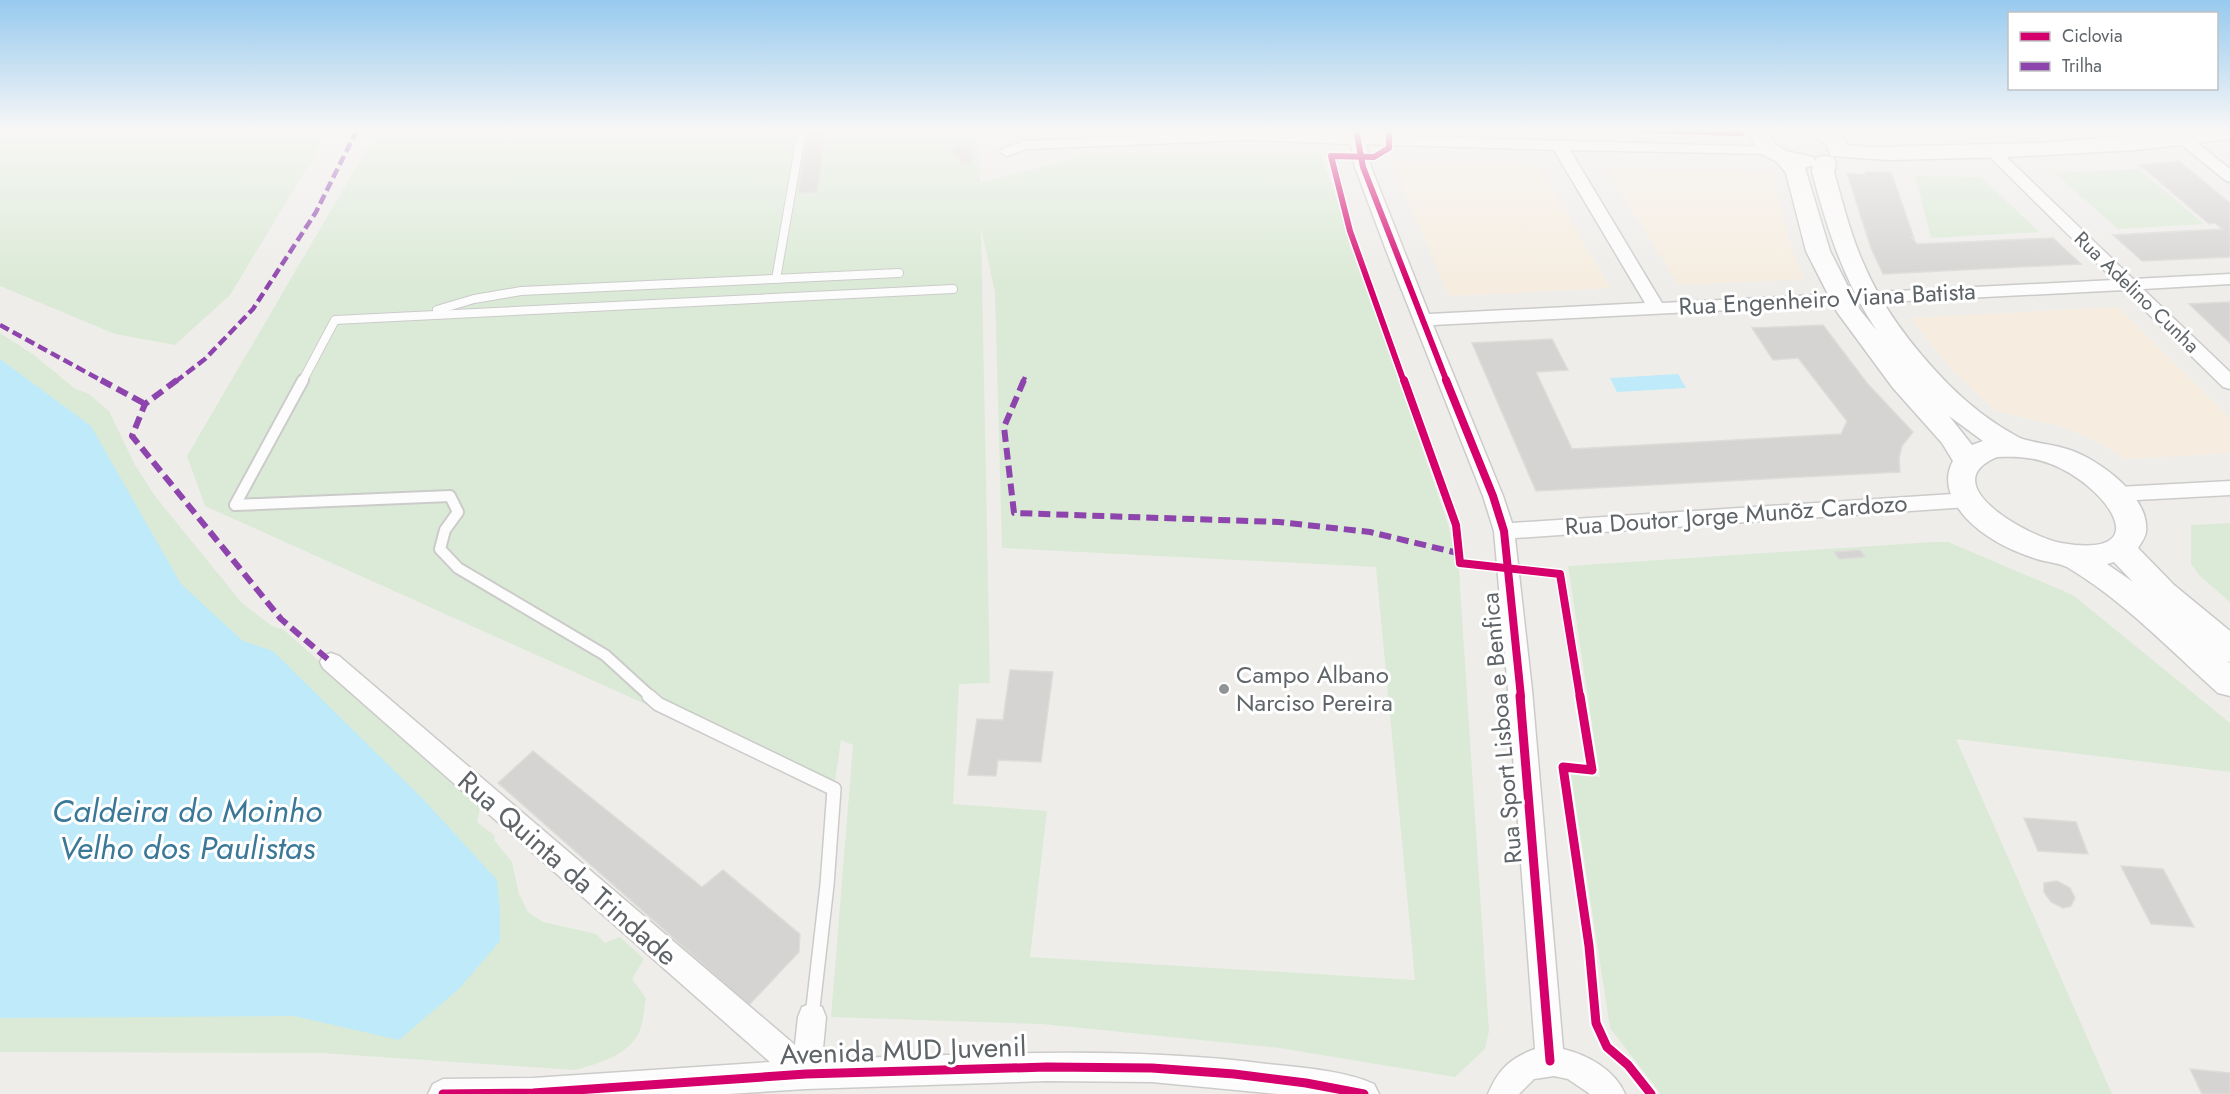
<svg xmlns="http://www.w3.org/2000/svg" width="2230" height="1094" font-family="Jost,sans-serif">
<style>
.green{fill:#dbead6;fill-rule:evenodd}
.sand{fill:#f6ede0}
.water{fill:#beeaf9}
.building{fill:#d5d4d3;stroke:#dedcd9;stroke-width:1.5}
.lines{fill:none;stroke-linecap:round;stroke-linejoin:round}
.lane-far2-casing{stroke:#cbcbca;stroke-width:10}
.lane-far1-casing{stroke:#cbcbca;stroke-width:14}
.lane-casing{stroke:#cbcbca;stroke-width:16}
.street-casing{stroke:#cbcbca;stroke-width:3}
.secondary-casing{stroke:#c9cac9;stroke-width:3}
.lane-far2{stroke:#fdfcfc;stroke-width:8}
.lane-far1{stroke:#fdfcfc;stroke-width:10}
.lane{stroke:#fdfcfc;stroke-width:13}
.street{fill:#fdfcfc;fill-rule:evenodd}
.secondary{fill:#fdfcfc;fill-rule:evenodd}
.quiet-far1{stroke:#8e44ad;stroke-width:4.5;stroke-dasharray:10 4.5;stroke-linecap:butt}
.quiet{stroke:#8e44ad;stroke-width:6;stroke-dasharray:12 6;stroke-linecap:butt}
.cycleway-far2-casing{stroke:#fff;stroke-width:9}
.cycleway-far1-casing{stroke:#fff;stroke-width:11}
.cycleway-casing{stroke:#fff;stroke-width:13}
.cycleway-far2{stroke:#d6006c;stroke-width:6}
.cycleway-far1{stroke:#d6006c;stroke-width:8}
.cycleway{stroke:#d6006c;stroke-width:9}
.poi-dot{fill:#919496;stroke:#fff;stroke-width:2}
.labels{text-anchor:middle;stroke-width:6;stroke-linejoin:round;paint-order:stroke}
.far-street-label{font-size:20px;fill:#5f6468;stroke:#fff}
.street-label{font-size:24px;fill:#5f6468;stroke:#fff}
.poi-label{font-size:24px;fill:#5f6468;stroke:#fff;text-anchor:start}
.near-street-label{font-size:28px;fill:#5f6468;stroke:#fff}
.near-water-label{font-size:32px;font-style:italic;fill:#3b7898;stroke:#fff}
</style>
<rect width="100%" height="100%" fill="#efedea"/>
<g class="green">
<path d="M0,130H330L230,295L175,345L115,334L0,286Z"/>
<path d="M378,130H1128L979,136L980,183L1088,155L1321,154L1448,524L1459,571L1489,1031L1485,1049L1455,1077L1279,1048L1042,1024L831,1017L853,745L841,740L834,789L205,506L187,456ZM981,228L995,292L1002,548L1376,567L1415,980L1030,957L1047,811L953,804L959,684L990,683Z"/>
<path d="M1835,130H2150L2022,138L2018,134L1847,137Z"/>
<path d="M2139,169L2204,224L2118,229L2055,173Z"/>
<path d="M1915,176L1981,177L2039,232L1931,238Z"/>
<path d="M0,333L34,355L74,388L89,394L109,411L135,465L155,496L242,603L272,626L284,630L481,804L477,822L495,836L494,840L512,862L519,894L528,912L543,922L596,934L605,943L620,937L644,959L632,979L646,998C644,1008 644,1018 641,1027C633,1054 600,1063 575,1070L322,1053L0,1052Z"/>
<path d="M2230,523V602L2200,576L2191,564V525Z"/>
<path d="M1934,542H1948L2073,595L2230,723V772L1956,739L2112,1094H1661L1610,1028L1571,774L1600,777L1568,566Z"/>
</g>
<g class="sand">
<path d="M1391,161L1540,166L1610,288L1449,296Z"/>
<path d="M1604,168L1772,172L1788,238L1804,279L1679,285Z"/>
<path d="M2118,307L2230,418V453L2127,459L2096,441L2060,426L1996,411L1952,370L1910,318Z"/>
</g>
<g class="water">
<path d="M0,359L91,426L181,584L243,641L273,651L423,799L497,880L500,910V941L459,989L399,1040L294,1016L0,1018Z"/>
<path d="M1678,374L1686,388L1617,392L1610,378Z"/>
</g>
<g class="building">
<path d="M808,130H826L817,192L798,193Z"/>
<path d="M972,146L971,164L960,165V156H953L954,147Z"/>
<path d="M2179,161L2230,203V257L2142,261L2113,235L2222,229L2215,223L2209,224L2140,165Z"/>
<path d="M1865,172H1891L1914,238L1911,237L1917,244L2053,238L2081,264L1883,274L1871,248L1847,173L1866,175Z"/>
<path d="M2230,302V343L2189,304Z"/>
<path d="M1823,325L1867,383L1913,432L1902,446L1899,458L1900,472L1536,491L1472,343L1552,339L1568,370L1536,372L1572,449L1841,434L1847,421L1798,358L1773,360L1752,328Z"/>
<path d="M1860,550L1865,557L1839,559L1834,552Z"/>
<path d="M1010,670L1053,672L1041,762L998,760L996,776L968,775L977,719L1003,720Z"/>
<path d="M533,751L702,887L723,870L800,934L799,952L749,1005L498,783Z"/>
<path d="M2024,818L2076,822L2088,854L2038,851Z"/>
<path d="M2121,866L2163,869L2194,927L2151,924Z"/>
<path d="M2057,881L2070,888L2075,898L2071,906L2063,908L2051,902L2044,892V883Z"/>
<path d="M2190,1069L2230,1073V1094H2202Z"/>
</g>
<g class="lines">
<g class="lane-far2-casing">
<g id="lane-far2">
<path d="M776,279L802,130"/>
<path d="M437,310L474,299L521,291L899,273"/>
<path d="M302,382L335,320L953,289"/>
</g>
</g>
<g class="lane-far1-casing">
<path id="lane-far1" d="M303,380L235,505L450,496L458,512L445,530L440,549L458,568L605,655L651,697"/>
</g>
<g class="lane-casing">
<path id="lane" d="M649,696L658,704L834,789L827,885L812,1016"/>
</g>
<g class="street-casing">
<g id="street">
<path d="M1349,130H1363L1364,135L1775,147L1777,150L1775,153L1770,154L1570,150L1662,303L2114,280L1987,154L1985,151L1992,147L1997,148L2133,279L2230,274V284L2143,289L2230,372V389L2223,387L2124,290L1433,325L1503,496L1512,523L1968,493L1975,495L1978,500L1975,505L1968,507L1515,538L1532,690L1563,1049C1588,1055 1615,1070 1625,1094H1590L1568,1079L1554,1076L1534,1079L1519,1094H1488C1498,1070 1510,1058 1535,1049L1508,690L1494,531L1483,496L1386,250L1355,167L1351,144L1249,140L1026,149L1007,156L1000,152L1002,149L1024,141L1249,132L1350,135ZM1366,144L1554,150L1645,303L1429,314L1371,167Z"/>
<path d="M2182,134L2187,135L2230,169V182L2225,180L2177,141L2175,138Z"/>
<path d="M2230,481V495L2118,501L2111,499L2108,494L2111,489L2118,487Z"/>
<path d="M331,653L339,656L795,1045L798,1017L802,1007L812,1003L822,1007L826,1017L822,1059C970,1055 1120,1045 1267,1064C1302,1068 1342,1070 1374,1084L1379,1094H1278L1152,1082L1047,1081L806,1089L728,1094H428L433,1084L443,1079L533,1078L770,1062L323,668L320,662L323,656Z"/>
</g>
</g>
<g class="secondary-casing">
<g id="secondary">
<path d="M1754,130H1775L1772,137L1775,144L1786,151L1813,157L1815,161L1817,157L1825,156L1833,157L1836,162L1834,172C1843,204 1851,237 1865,267C1884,311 1915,350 1949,385C1969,405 1992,423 2018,437C2030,443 2055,444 2070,450C2099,460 2150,496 2146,532C2145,538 2141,543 2138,548L2174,585L2230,631V662L2227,661L2230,663V696L2218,693C2170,650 2123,600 2067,567C2059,563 2046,562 2037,559C2011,551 1985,538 1966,518C1951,501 1942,481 1953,461L1942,443L1893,388L1837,312L1806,251L1786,173L1777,162L1760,153L1750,137ZM1813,165L1812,172C1828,231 1843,279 1877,331L1860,310L1830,251L1805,168ZM1949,416L1983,441L1972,445ZM1997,457C2015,456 2034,457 2051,464C2106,485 2160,560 2061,543C2029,537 1932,484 1997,457ZM2114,562L2133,582L2107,564Z"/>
<path d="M1807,130C1823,130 1840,128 1848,145L1873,147L2039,143L2201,130H2230V139L2135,150L2007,157L1890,160L1831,156L1826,145Z"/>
</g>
</g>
<use href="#lane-far2" class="lane-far2"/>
<use href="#lane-far1" class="lane-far1"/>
<use href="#lane" class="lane"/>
<use href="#street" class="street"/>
<use href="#secondary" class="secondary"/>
<g class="quiet-far1">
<path d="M0,325L104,382"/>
<path d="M175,382L205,359L253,309L316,212L357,130"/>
<path d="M1023,382L1025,377"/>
</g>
<g class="quiet">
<path d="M101,380L145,404"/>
<path d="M177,380L145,404L132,436L281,619L331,662"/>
<path d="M1024,380L1004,427L1014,513L1279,522L1370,532L1462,554"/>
</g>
<g class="cycleway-far2-casing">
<g id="cycleway-far2">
<path d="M1356,130L1363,167L1447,382"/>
<path d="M1389,130V148L1374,157L1331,156L1350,231L1404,382"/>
<path d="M1636,130L1741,133L1742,130"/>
</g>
</g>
<g class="cycleway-far1-casing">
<g id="cycleway-far1">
<path d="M1404,380L1456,525L1460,563L1560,574L1580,697"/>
<path d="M1446,380L1493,496L1504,531L1521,697"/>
</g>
</g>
<g class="cycleway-casing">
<g id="cycleway">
<path d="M1520,696L1550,1061"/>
<path d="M1580,696L1592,770L1563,767L1589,946L1596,1023L1607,1047L1628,1065L1651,1094"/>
<path d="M443,1094L533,1093L806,1074L1047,1067L1152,1068L1234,1074L1306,1083L1364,1094"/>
</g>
</g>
<use href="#cycleway-far2" class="cycleway-far2"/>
<use href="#cycleway-far1" class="cycleway-far1"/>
<use href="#cycleway" class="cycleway"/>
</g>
<linearGradient id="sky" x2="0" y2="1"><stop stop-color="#97caef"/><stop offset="0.46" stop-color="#f8f7f6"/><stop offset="1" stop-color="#f8f7f6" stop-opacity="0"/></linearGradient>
<rect width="2230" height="283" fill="url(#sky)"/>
<circle class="poi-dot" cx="1224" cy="689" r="6"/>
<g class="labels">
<g class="far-street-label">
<text transform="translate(2137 292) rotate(44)" y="7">Rua Adelino Cunha</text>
</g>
<g class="street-label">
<text transform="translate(1827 299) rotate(-3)" y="8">Rua Engenheiro Viana Batista</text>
<text transform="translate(1736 515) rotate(-4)" y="8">Rua Doutor Jorge Munõz Cardozo</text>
<text transform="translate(1502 728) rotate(-95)" y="8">Rua Sport Lisboa e Benfica</text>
</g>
<g class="poi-label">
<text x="1236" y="683">Campo Albano<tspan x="1236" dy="28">Narciso Pereira</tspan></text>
</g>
<g class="near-street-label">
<text transform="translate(568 868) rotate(41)" y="10">Rua Quinta da Trindade</text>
<text transform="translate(903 1050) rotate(-2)" y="10">Avenida MUD Juvenil</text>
</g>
<g class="near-water-label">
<text x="187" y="822">Caldeira do Moinho<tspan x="187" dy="37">Velho dos Paulistas</tspan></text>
</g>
</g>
<rect x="2008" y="12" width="210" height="78" fill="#ffffff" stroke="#bfc1c3" stroke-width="1.5"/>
<rect x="2020" y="32" width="30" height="9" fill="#d6006c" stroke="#bfc1c3" stroke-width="1.5"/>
<text x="2062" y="42" font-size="18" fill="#5f6468">Ciclovia</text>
<rect x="2020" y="62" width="30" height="9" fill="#8e44ad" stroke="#bfc1c3" stroke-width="1.5"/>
<text x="2062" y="72" font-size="18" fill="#5f6468">Trilha</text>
</svg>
